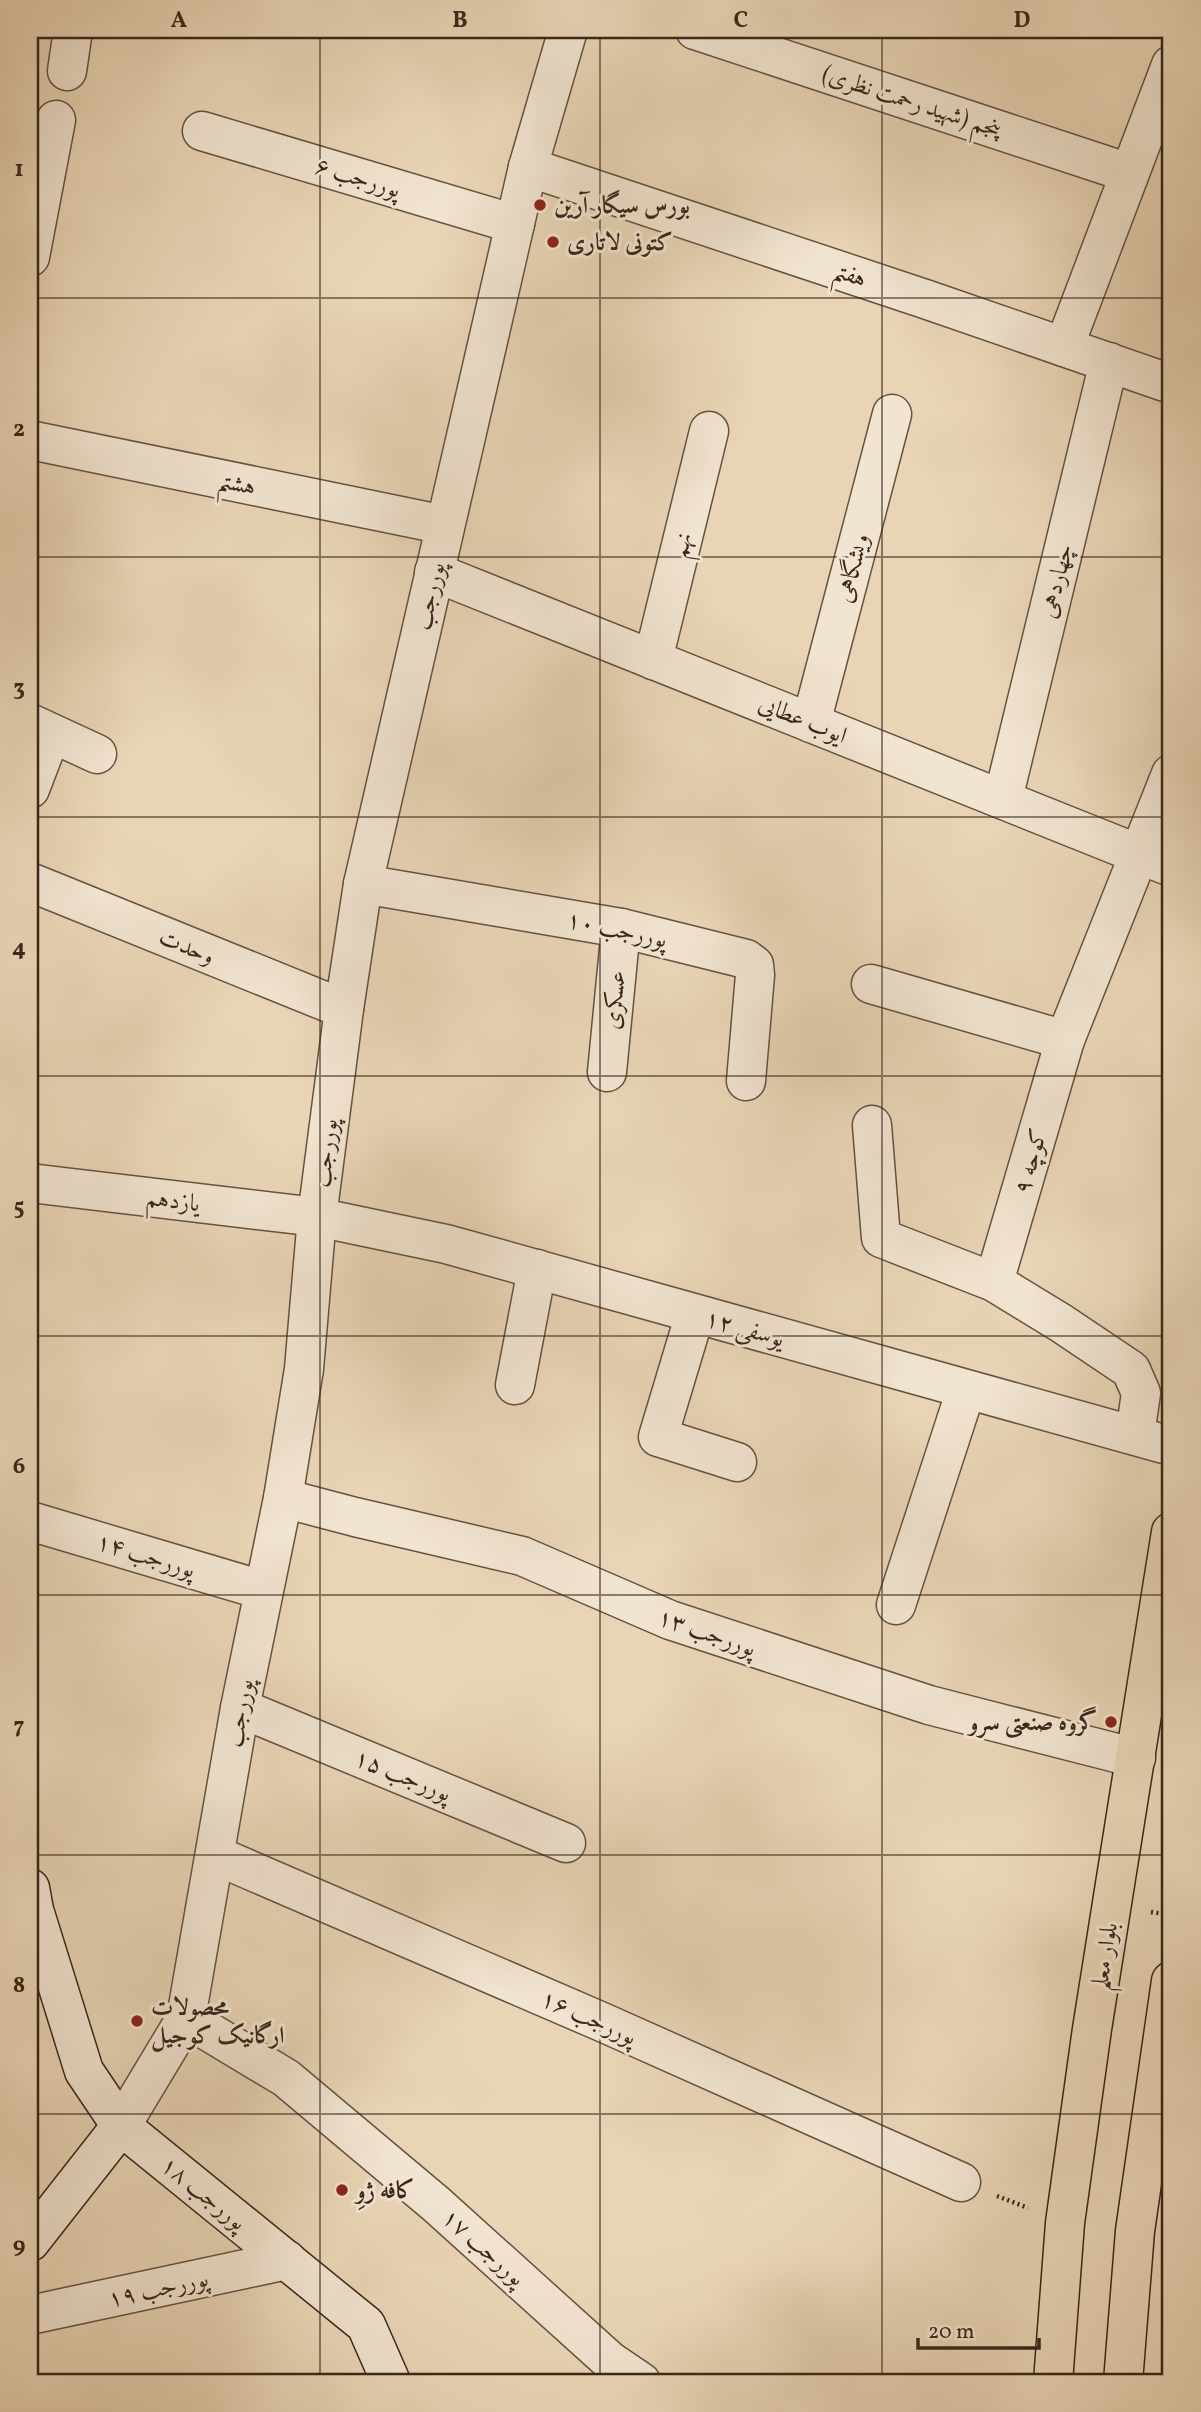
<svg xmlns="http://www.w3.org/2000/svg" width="1201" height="2412" font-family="Vollkorn,Amiri,serif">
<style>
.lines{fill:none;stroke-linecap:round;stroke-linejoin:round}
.street-casing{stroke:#655242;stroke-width:41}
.secondary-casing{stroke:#39271b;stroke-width:41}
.primary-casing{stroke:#39271b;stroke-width:41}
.path{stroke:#39271b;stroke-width:4.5;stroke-dasharray:2 3.5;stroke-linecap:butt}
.street{stroke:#f1e4d0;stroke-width:38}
.secondary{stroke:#f1e4d0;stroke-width:38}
.primary{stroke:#e9d5b6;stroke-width:38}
.grid{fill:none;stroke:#39271b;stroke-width:2;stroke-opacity:0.55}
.poi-dot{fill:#8f2418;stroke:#f1e4d0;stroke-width:2.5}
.labels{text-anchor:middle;stroke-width:6;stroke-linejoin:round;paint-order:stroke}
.street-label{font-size:24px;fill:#39271b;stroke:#f1e4d0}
.poi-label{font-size:24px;font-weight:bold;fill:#39271b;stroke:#f1e4d0;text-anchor:start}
.neatline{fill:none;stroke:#39271b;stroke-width:2.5}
.grid-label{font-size:23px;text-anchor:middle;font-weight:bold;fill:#39271b}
</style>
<rect width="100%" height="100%" fill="#e9d5b6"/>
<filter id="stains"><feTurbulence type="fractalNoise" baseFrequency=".00286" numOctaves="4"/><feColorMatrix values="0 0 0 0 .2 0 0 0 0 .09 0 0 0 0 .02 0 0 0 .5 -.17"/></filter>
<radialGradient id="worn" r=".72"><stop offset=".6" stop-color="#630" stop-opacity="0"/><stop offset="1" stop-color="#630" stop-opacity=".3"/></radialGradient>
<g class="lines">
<g class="street-casing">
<g id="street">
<path d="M695,30L1129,173"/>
<path d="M67,71L73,30"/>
<path d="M202,131L515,224"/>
<path d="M528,167L925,299L1171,384"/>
<path d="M30,257L56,120"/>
<path d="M1064,347L1171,65"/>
<path d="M30,440L445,525"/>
<path d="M434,572L1171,867"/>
<path d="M653,660L709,431"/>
<path d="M30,723L97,754"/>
<path d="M811,723L892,414"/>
<path d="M30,789L51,734"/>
<path d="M1003,799L1109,362"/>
<path d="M30,882L344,1009"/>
<path d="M363,884L621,928L746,959L754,965L755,975L746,1081"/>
<path d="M871,984L1065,1040L1171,774"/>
<path d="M607,1072L621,928"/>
<path d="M872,1125L881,1238L994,1282L1061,1323L1131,1370L1141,1393L1135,1435"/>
<path d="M30,1183L317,1217L446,1244L1171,1446"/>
<path d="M994,1282L1065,1040"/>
<path d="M695,1314L658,1437L737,1462"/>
<path d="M515,1385L537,1269"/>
<path d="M283,1498L355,1517L522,1556L670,1620L929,1705L1136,1758"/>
<path d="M30,1521L262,1590"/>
<path d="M896,1605L966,1390"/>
<path d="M240,1708L566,1843"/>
<path d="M215,1855L602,2022L961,2182"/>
<path d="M186,2018L286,2078L436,2204L610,2361L641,2382"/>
<path d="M121,2126L186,2018L240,1708L283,1498L304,1369L317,1217L344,1009L363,884L528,167L568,30"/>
<path d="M30,2315L287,2260"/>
</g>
</g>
<g class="secondary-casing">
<g id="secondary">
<path d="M30,1888L34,1910L84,2071L121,2126L366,2325L391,2382"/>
<path d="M30,2242L121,2126"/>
</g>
</g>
<g class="primary-casing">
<g id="primary">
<path d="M1053,2382L1065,2223L1092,2029L1171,1532"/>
<path d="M1123,2382L1135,2231L1171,1981"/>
</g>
</g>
<g class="path">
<path d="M1151,1912L1171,1915"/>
<path d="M997,2196L1028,2208"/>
</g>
<use href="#street" class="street"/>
<use href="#secondary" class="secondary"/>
<use href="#primary" class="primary"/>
</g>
<path class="grid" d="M320,30V2382M600,30V2382M882,30V2382M30,298H1171M30,557H1171M30,817H1171M30,1076H1171M30,1336H1171M30,1595H1171M30,1855H1171M30,2114H1171"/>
<g class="poi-dot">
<circle cx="540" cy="205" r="7"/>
<circle cx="553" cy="242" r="7"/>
<circle cx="1111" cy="1722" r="7"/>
<circle cx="137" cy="2021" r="7"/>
<circle cx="342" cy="2190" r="7"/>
</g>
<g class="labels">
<g class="street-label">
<text transform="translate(912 101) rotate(18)" y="8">پنجم (شهید رحمت نظری)</text>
<text transform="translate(358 177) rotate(17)" y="8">پوررجب ۶</text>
<text transform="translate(850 274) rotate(18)" y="8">هفتم</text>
<text transform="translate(237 483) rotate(11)" y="8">هشتم</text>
<text transform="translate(681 545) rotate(-76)" y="8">نهم</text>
<text transform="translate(852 568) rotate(-75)" y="8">ویشگاهی</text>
<text transform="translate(1056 581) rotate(-76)" y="8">چهاردهی</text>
<text transform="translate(429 596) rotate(-77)" y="8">پوررجب</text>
<text transform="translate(803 719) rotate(22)" y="8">ایوب عطایی</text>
<text transform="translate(617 929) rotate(12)" y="8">پوررجب ۱۰</text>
<text transform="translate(187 946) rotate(22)" y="8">وحدت</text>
<text transform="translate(614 1000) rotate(-84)" y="8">عسکری</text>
<text transform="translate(325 1153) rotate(-83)" y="8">پوررجب</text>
<text transform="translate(1030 1161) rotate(-74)" y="8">کوچه ۹</text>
<text transform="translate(173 1200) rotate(7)" y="8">یازدهم</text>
<text transform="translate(745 1328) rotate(16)" y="8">یوسفی ۱۲</text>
<text transform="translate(146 1555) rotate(17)" y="8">پوررجب ۱۴</text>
<text transform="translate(707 1632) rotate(19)" y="8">پوررجب ۱۳</text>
<text transform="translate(239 1713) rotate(-80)" y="8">پوررجب</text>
<text transform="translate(403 1775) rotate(22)" y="8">پوررجب ۱۵</text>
<text transform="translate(1104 1956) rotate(-81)" y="8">بلوار معلم</text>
<text transform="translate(589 2017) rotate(24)" y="8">پوررجب ۱۶</text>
<text transform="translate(204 2193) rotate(39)" y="8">پوررجب ۱۸</text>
<text transform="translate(484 2247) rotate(42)" y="8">پوررجب ۱۷</text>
<text transform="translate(158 2288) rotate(-12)" y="8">پوررجب ۱۹</text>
</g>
<g class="poi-label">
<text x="554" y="213">بورس سیگار آرین</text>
<text x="567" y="250">کتونی لاتاری</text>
<text x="1097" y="1730" text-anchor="end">گروه صنعتی سرو</text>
<text x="151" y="2015">محصولات<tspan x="151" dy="28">ارگانیک کوجیل</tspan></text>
<text x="356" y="2198">کافه ژوِ</text>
</g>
</g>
<rect width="1201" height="2412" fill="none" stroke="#e9d5b6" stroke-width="77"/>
<path d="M918 2338v10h121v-10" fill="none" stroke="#39271b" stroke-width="3.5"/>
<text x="928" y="2338" font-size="21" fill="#39271b" stroke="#f1e4d0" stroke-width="5" paint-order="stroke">20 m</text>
<rect x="38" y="38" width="1124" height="2336" class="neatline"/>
<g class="grid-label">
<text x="179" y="27">A</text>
<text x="460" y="27">B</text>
<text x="741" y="27">C</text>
<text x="1022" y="27">D</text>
<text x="19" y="176">1</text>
<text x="19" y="436">2</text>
<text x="19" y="695">3</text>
<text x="19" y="955">4</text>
<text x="19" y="1214">5</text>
<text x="19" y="1473">6</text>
<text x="19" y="1733">7</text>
<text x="19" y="1992">8</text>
<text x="19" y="2252">9</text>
</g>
<rect width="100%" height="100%" filter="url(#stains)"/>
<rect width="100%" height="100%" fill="url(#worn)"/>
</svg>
